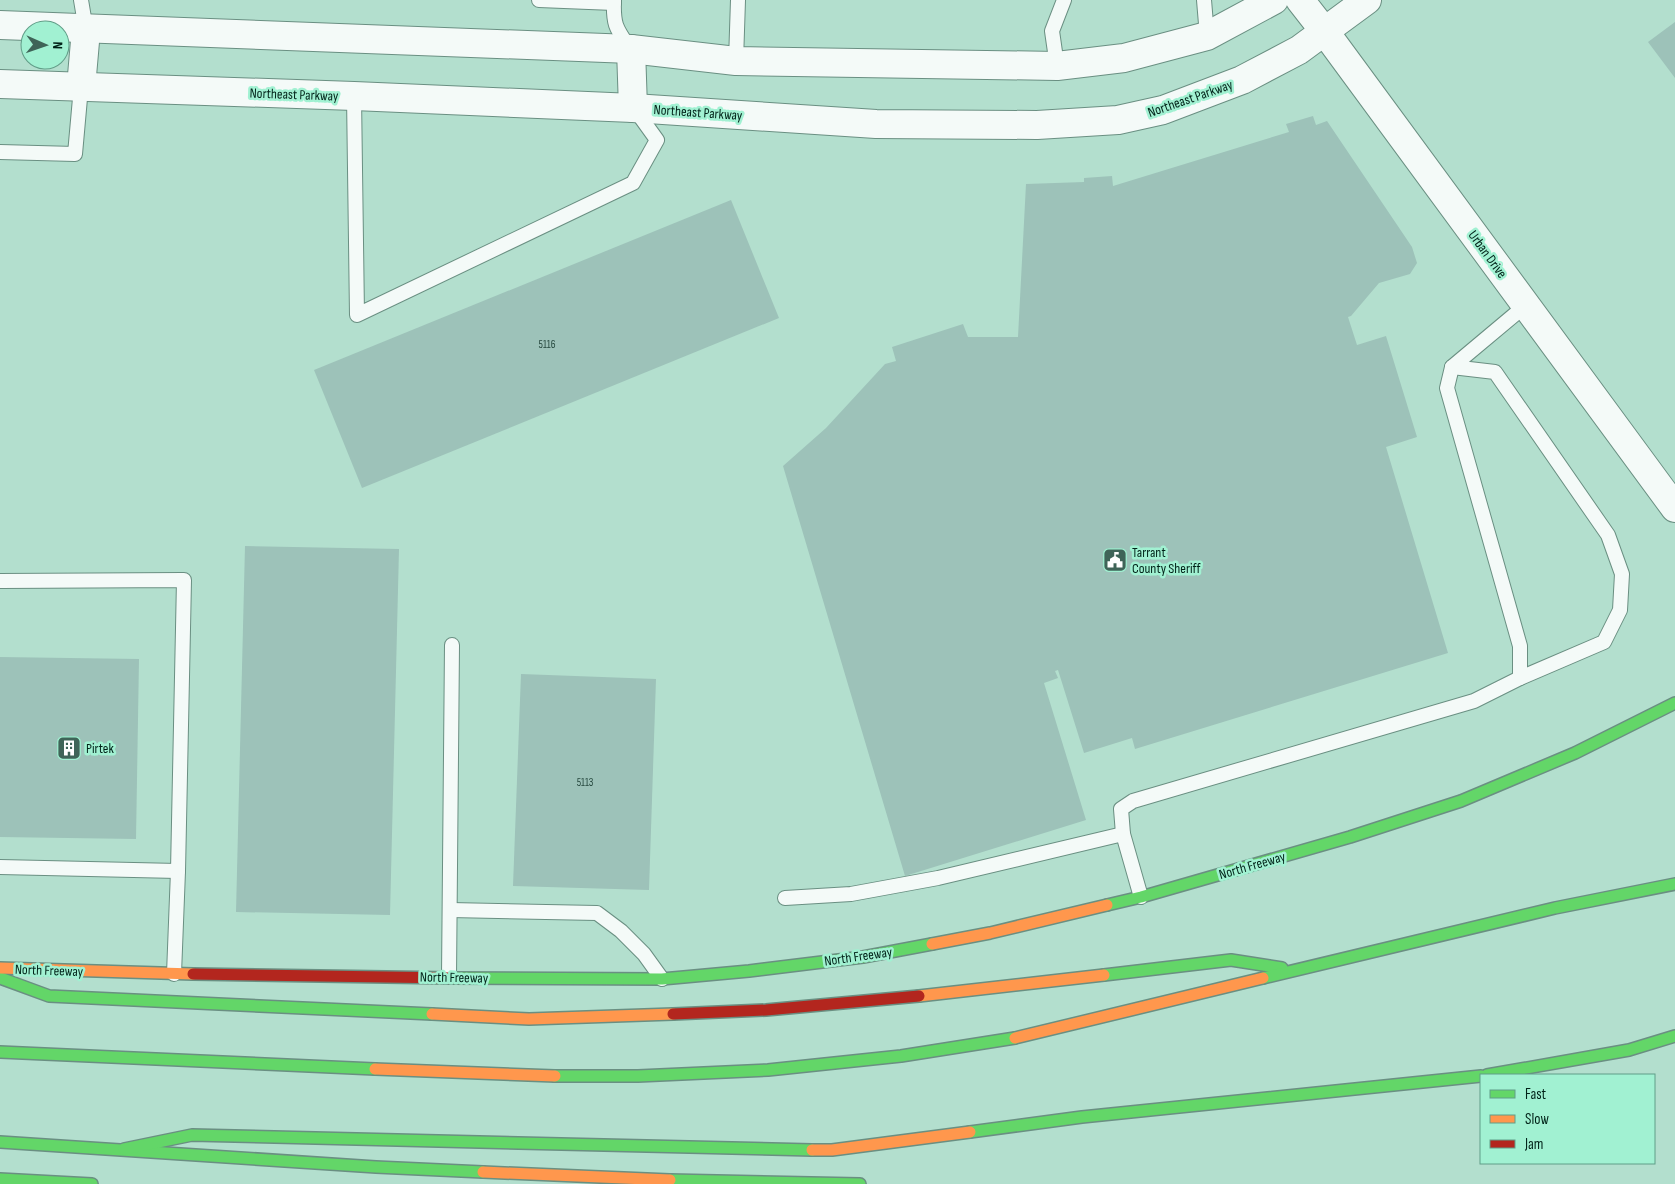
<svg xmlns="http://www.w3.org/2000/svg" width="1675" height="1184" font-family="'Sofia Sans Condensed',sans-serif">
<style>
.building{fill:#9dc2b9}
.lines{fill:none;stroke-linecap:round;stroke-linejoin:round}
.lane-casing{stroke:#6a8f82;stroke-width:16}
.street-casing{stroke:#6a8f82;stroke-width:30}
.fast-casing{stroke:#6a8f82;stroke-width:14}
.slow-casing{stroke:#6a8f82;stroke-width:14}
.jam-casing{stroke:#6a8f82;stroke-width:14}
.lane{stroke:#f4faf8;stroke-width:14}
.street{stroke:#f4faf8;stroke-width:28}
.fast{stroke:#63d668;stroke-width:11}
.slow{stroke:#ff974d;stroke-width:11}
.jam{stroke:#b3261e;stroke-width:11}
.labels{text-anchor:middle;stroke-width:5;stroke-linejoin:round;paint-order:stroke}
.number-label{font-size:11px;fill:#284a40}
.street-label{font-size:14px;fill:#012218;stroke:#a1f1d2}
.poi-label{font-size:14px;fill:#012218;stroke:#a1f1d2;text-anchor:start}
</style>
<rect width="100%" height="100%" fill="#b3dfce"/>
<g class="building">
<path d="M1675,22V78L1648,42Z"/>
<path d="M1313,116L1316,125L1327,121L1412,247L1417,263L1410,274L1379,283L1351,316L1348,317L1357,345L1386,336L1417,437L1386,447L1448,653L1135,749L1132,738L1084,753L1058,670L1055,671L1058,678L1044,683L1086,820L905,876L783,466L826,428L885,364L896,361L892,347L963,324L968,337H1018L1026,184L1084,182V178L1112,176L1113,186L1289,132L1286,124Z"/>
<path d="M731,200L779,318L362,488L314,370Z"/>
<path d="M245,546L399,549L390,915L236,912Z"/>
<path d="M0,657L139,659L136,839L0,837Z"/>
<path d="M521,674L656,679L649,890L513,886Z"/>
</g>
<g class="lines">
<g class="lane-casing">
<g id="lane">
<path d="M81,0L86,30"/>
<path d="M539,0L614,3"/>
<path d="M614,0C613,25 616,28 630,49"/>
<path d="M1204,0L1207,36"/>
<path d="M736,61L738,0"/>
<path d="M1057,66L1052,31L1064,0"/>
<path d="M354,96L357,315L633,183L657,140L634,108"/>
<path d="M0,152L75,154L81,87"/>
<path d="M1452,367L1495,372L1608,535L1622,574L1620,610L1604,642L1520,678"/>
<path d="M0,581L184,580L178,871L174,974"/>
<path d="M0,867L178,871"/>
<path d="M1141,897L1123,834L1121,809L1133,801L1474,701L1520,678V646L1447,388L1452,367L1526,305"/>
<path d="M785,898L851,894L938,878L1123,834"/>
<path d="M450,910L597,913L621,931L644,954L662,979"/>
<path d="M449,977L452,645"/>
</g>
</g>
<g class="street-casing">
<g id="street">
<path d="M1300,0L1325,32L1675,508"/>
<path d="M0,25L631,49L736,61L1057,66L1124,58L1207,36L1274,0"/>
<path d="M631,49L633,108"/>
<path d="M0,84L354,96L633,108L876,124L1037,125L1118,120L1163,110L1242,80L1299,50L1367,0"/>
<path d="M81,87L86,30"/>
</g>
</g>
<g class="fast-casing">
<g id="fast">
<path d="M1107,905L1141,897L1350,837L1461,801L1575,753L1675,703"/>
<path d="M1104,975L1231,960L1282,968"/>
<path d="M0,978L49,996L432,1014"/>
<path d="M452,978L662,979L749,971L863,957L932,944"/>
<path d="M1263,978L1555,908L1675,884"/>
<path d="M0,1052L375,1069"/>
<path d="M1487,1075L1629,1050L1675,1036"/>
<path d="M555,1076H638L768,1070L901,1056L1015,1038"/>
<path d="M970,1132L1082,1117L1481,1076"/>
<path d="M0,1142L376,1167L483,1172"/>
<path d="M124,1149L192,1135L812,1150"/>
<path d="M0,1179L92,1184"/>
<path d="M670,1180L860,1184"/>
</g>
</g>
<g class="slow-casing">
<g id="slow">
<path d="M932,944L990,933L1107,905"/>
<path d="M0,968L193,974"/>
<path d="M919,996L1104,975"/>
<path d="M432,1014L529,1019L673,1014"/>
<path d="M1015,1038L1263,978"/>
<path d="M375,1069L555,1076"/>
<path d="M812,1150H832L970,1132"/>
<path d="M483,1172L670,1180"/>
</g>
</g>
<g class="jam-casing">
<g id="jam">
<path d="M193,974L452,978"/>
<path d="M673,1014L766,1010L919,996"/>
</g>
</g>
<use href="#lane" class="lane"/>
<use href="#street" class="street"/>
<use href="#fast" class="fast"/>
<use href="#slow" class="slow"/>
<use href="#jam" class="jam"/>
</g>
<defs>
<g id="civic-square" transform="scale(1.25)"><rect x="-9" y="-9" width="18" height="18" rx="4" fill="#3f6458" stroke="#a1f1d2"/><path d="M-.6-6.5H3V-4.5H.6V-3L4-1V1h2V6H-6V1h2V-1L-.6-3ZM-1.2 2.5V6h2.4V2.5Z" fill="#fff"/></g>
<g id="building-square" transform="scale(1.25)"><rect x="-9" y="-9" width="18" height="18" rx="4" fill="#3f6458" stroke="#a1f1d2"/><path d="M-4-6H4V6H1V3H-1V6H-4ZM-2.5-4.3h1.7v1.8h-1.7ZM.8-4.3h1.7v1.8H.8ZM-2.5-1h1.7V.8h-1.7ZM.8-1h1.7V.8H.8Z" fill="#fff"/></g>
</defs>
<g fill-rule="evenodd">
<use href="#civic-square" x="1115" y="560"/>
<use href="#building-square" x="69" y="748"/>
</g>
<g class="labels">
<g class="number-label">
<text x="547" y="348">5116</text>
<text x="585" y="786">5113</text>
</g>
<g class="street-label">
<text transform="translate(294 94) rotate(2)" y="5">Northeast Parkway</text>
<text transform="translate(1190 98) rotate(-19)" y="5">Northeast Parkway</text>
<text transform="translate(698 112) rotate(4)" y="5">Northeast Parkway</text>
<text transform="translate(1488 254) rotate(54)" y="5">Urban Drive</text>
<text transform="translate(1252 865) rotate(-16)" y="5">North Freeway</text>
<text transform="translate(858 956) rotate(-8)" y="5">North Freeway</text>
<text transform="translate(49 970) rotate(2)" y="5">North Freeway</text>
<text transform="translate(454 977) rotate(1)" y="5">North Freeway</text>
</g>
<g class="poi-label">
<text x="1132" y="557">Tarrant<tspan x="1132" dy="16">County Sheriff</tspan></text>
<text x="86" y="753">Pirtek</text>
</g>
</g>
<rect x="1480" y="1074" width="175" height="90" fill="#a1f1d2" stroke="#619e88"/>
<rect x="1490" y="1090" width="25" height="8" fill="#63d668" stroke="#619e88"/>
<text x="1525" y="1099" font-size="15" fill="#012218">Fast</text>
<rect x="1490" y="1115" width="25" height="8" fill="#ff974d" stroke="#619e88"/>
<text x="1525" y="1124" font-size="15" fill="#012218">Slow</text>
<rect x="1490" y="1140" width="25" height="8" fill="#b3261e" stroke="#619e88"/>
<text x="1525" y="1149" font-size="15" fill="#012218">Jam</text>
<g transform="translate(45 45) rotate(92)"><circle r="24" fill="#a1f1d2" stroke="#619e88"/>
<path d="M0-4L9 19L0 12L-9 19Z" fill="#3f6458"/>
<text y="-8" font-size="14" font-weight="bold" text-anchor="middle" fill="#012218">N</text>
</g>
</svg>
